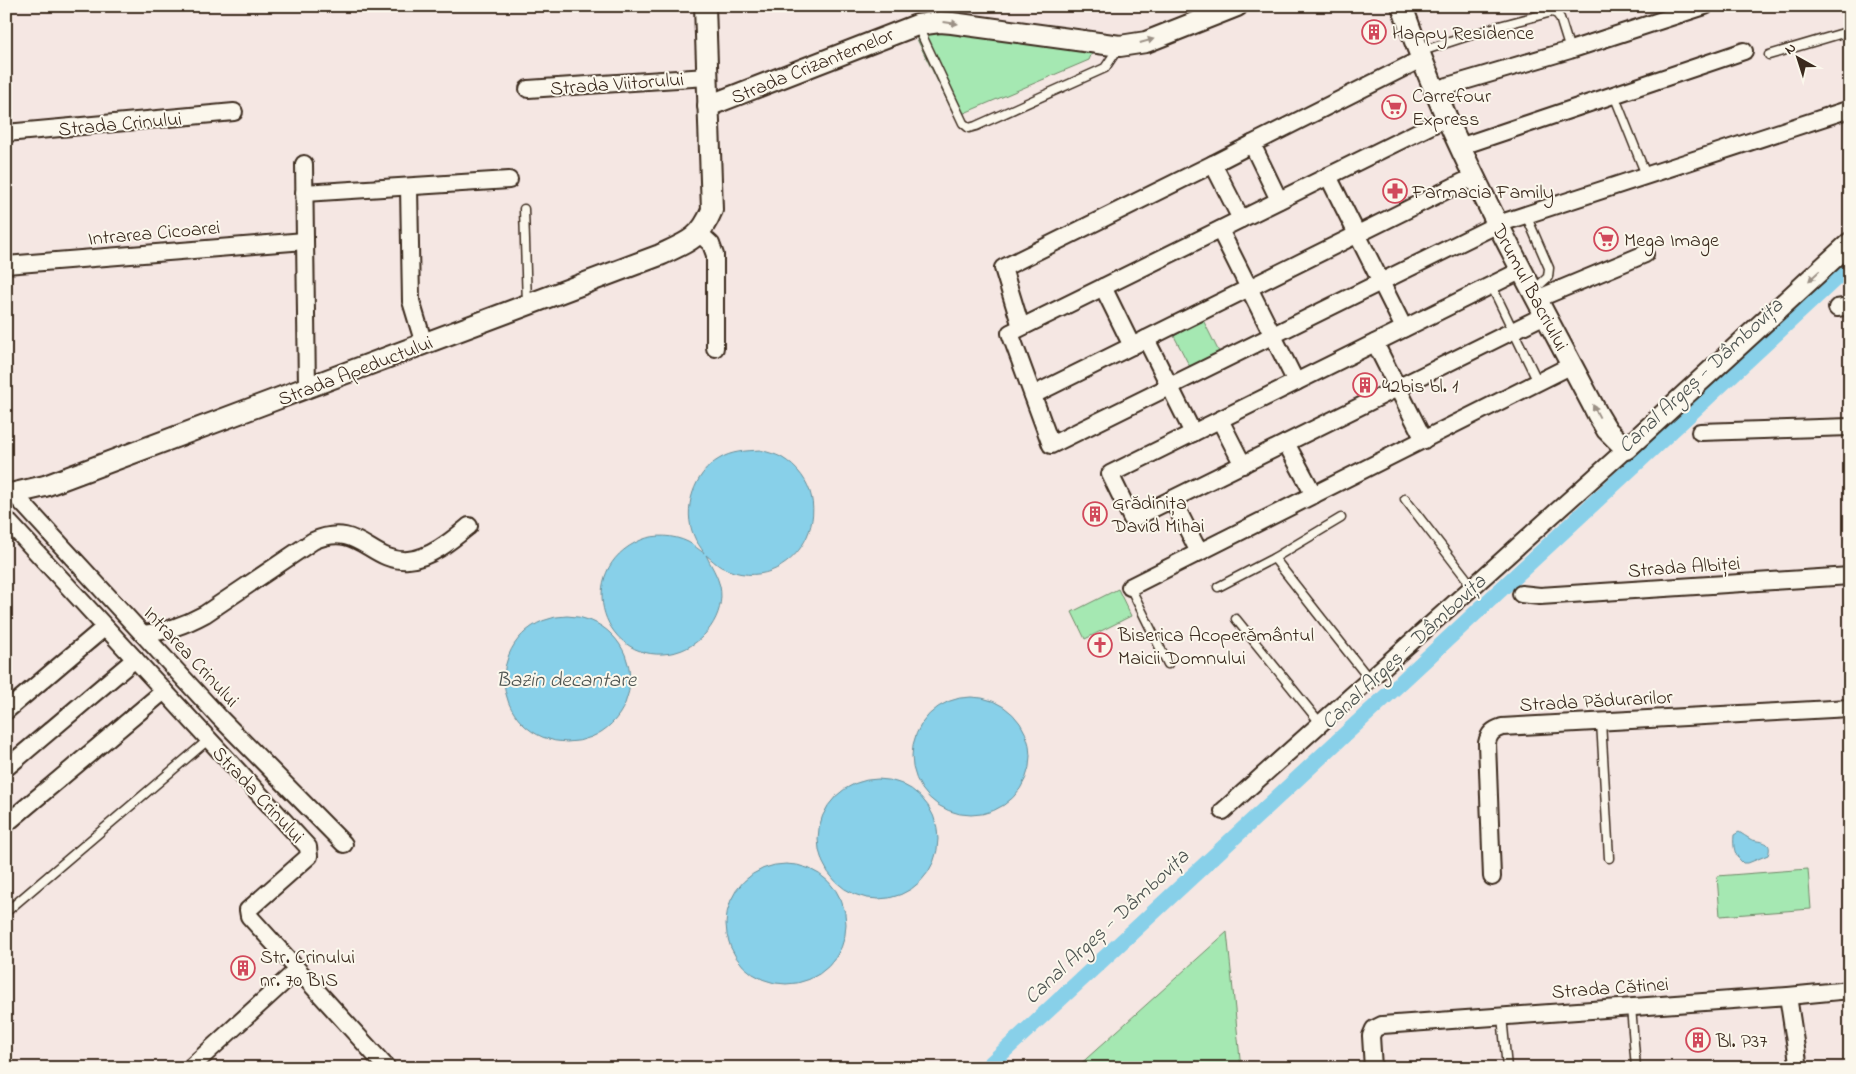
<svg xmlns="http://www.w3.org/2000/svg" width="1856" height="1074" font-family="'Indie Flower',sans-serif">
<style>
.green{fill:#a5e8b2;stroke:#708968}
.water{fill:#88d0e9;stroke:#698e98}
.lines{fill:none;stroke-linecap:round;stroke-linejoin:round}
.canal{stroke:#88d0e9;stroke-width:16}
.service-casing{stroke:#3b2a1e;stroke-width:11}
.minor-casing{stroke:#3b2a1e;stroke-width:20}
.tertiary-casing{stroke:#3b2a1e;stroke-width:24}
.service{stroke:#fbf7ec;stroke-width:8}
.minor{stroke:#fbf7ec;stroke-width:16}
.tertiary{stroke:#fbf7ec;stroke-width:20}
.oneway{fill:#9b9085}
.labels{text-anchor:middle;stroke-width:4;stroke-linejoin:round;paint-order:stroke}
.poi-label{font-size:20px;fill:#3b2a1e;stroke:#fbf7ec;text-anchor:start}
.street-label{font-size:20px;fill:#3b2a1e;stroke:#fbf7ec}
.water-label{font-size:21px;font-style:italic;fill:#4e5451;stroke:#fbf7ec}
</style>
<rect width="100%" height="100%" fill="#f5e7e3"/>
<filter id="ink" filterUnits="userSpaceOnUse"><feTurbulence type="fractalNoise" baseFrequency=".02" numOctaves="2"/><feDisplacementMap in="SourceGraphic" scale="10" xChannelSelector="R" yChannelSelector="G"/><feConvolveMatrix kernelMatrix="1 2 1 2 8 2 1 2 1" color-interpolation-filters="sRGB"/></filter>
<g filter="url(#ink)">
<g class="green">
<path d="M936,30L1092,53L1089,60L955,117L914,33Z"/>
<path d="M1203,320L1219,352L1190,367L1174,336Z"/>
<path d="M1118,589L1131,616L1085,639L1072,612Z"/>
<path d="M1808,869L1811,909L1720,916L1717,876Z"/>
<path d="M1227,932L1241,1068H1076Z"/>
</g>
<g class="water">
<path d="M760,450C767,452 775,454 781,457C851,499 794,603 721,567C716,564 711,559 706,555C711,566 717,574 720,586C726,615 703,645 676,652C603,670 571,569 641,540C655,534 674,535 688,542C694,545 699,550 704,553C701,547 696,542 694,536C682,510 694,473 719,459C732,451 745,451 760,450Z"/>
<circle cx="567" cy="679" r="63"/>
<circle cx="971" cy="756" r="59"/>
<circle cx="878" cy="839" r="60"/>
<path d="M1739,832C1743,834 1746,837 1750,839C1758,843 1774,839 1768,855L1748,863H1743C1734,855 1733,847 1734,835Z"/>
<circle cx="786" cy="924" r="60"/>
</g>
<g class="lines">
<path class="canal" d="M986,1068L1850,265"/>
<g class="service-casing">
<g id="service">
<path d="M918,27L963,123L969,128L976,126L1105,68L1119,47"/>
<path d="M1419,52L1499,26L1552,12L1557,14L1560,18L1570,50"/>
<path d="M1769,55L1850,31"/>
<path d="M1614,95L1646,175"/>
<path d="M524,209L527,304"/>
<path d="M1526,215L1549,268L1548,277L1533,291"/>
<path d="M1491,285L1538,382"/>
<path d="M1405,499L1473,587"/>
<path d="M1274,558L1370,680"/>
<path d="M1130,587L1168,664"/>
<path d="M1218,587L1274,558L1341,518"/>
<path d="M1236,619L1321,724"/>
<path d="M1601,722L1609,858"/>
<path d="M6,912L208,740"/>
<path d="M1631,1007L1636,1068"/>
<path d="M1502,1016L1507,1068"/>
</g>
</g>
<g class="minor-casing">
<g id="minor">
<path d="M528,89L707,77"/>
<path d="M1434,90L1570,50L1705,6"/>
<path d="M1446,118L1010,333L1051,445L1498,224L1850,109"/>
<path d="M6,133L234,112"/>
<path d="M1459,147L1744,51"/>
<path d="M304,164L307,388"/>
<path d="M1213,164L1252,144"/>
<path d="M1328,176L1404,328"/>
<path d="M409,187L411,301L424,344"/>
<path d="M304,193L509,180"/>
<path d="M1279,200L1252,144L1421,59"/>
<path d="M1220,230L1296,382"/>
<path d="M699,233L711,244L715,255V348"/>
<path d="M6,265L305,241"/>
<path d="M1522,270L1110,474L1132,519L1545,315"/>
<path d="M1103,287L1132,346"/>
<path d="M1537,299L1645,254"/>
<path d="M1837,308L1850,306"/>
<path d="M1021,327L1003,268L1213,164L1241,219"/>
<path d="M1146,339L1193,433"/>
<path d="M1375,343L1424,440"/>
<path d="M1033,395L1473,177"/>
<path d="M1220,420L1243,465"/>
<path d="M1700,432L1850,427"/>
<path d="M1286,443L1314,495"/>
<path d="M13,493L220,718L344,844"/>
<path d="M1172,499L1199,552"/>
<path d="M6,519L308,847L309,856L248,910L249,916L387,1068"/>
<path d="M1130,587L1572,365"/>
<path d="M1521,594L1540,596L1850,576"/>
<path d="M143,634C166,632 185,625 205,614L313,541C359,520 370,563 408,560C431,558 452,540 469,526"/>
<path d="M6,711L105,627"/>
<path d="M6,768L135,659"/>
<path d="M1223,811L1626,449"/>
<path d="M6,824L164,691"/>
<path d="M1492,877L1487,743C1489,733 1493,730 1502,727L1850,708"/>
<path d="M1788,996L1799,1068"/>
<path d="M190,1068L297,970"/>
<path d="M1373,1068L1371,1036L1374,1029L1382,1025L1788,996L1850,990"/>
</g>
</g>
<g class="tertiary-casing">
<g id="tertiary">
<path d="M1402,6C1452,149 1528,281 1598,415L1607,430L1626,449L1850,243"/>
<path d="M708,106L917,25L940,22L952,23L1120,46L1146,42L1237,6"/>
<path d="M6,495L45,486L660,255C688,242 700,239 712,210L705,6"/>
</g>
</g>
<use href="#service" class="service"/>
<use href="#minor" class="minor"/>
<use href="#tertiary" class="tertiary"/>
</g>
<defs><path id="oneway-solid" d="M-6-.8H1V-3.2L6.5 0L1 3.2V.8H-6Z" transform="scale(1.25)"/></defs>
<g class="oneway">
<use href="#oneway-solid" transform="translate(951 23) rotate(7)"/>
<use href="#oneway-solid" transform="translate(1147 41) rotate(-16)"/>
<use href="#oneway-solid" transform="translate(1814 276) rotate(137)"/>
<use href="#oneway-solid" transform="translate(1596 411) rotate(-118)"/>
</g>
</g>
<defs>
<g id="building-ring" transform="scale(1.25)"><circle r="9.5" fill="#fbf7ec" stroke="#d1495b" stroke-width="1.5"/><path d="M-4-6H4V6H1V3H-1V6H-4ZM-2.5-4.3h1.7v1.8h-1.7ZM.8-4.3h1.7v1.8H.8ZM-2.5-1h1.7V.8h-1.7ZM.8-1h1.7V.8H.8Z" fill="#d1495b"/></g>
<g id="supermarket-ring" transform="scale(1.25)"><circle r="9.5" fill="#fbf7ec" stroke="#d1495b" stroke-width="1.5"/><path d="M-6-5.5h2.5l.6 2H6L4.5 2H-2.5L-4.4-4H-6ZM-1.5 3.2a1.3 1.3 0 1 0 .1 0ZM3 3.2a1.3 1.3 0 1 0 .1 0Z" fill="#d1495b"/></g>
<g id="pharmacy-ring" transform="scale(1.25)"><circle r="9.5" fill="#fbf7ec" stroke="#d1495b" stroke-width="1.5"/><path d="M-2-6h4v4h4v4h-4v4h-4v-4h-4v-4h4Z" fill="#d1495b"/></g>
<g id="church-ring" transform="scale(1.25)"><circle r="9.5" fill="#fbf7ec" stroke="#d1495b" stroke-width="1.5"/><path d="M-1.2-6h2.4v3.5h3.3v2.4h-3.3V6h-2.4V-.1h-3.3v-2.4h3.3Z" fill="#d1495b"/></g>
</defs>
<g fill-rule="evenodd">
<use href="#building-ring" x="1374" y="32"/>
<use href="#supermarket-ring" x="1394" y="107"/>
<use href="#pharmacy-ring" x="1395" y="191"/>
<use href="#supermarket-ring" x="1606" y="239"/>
<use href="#building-ring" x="1365" y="385"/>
<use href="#building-ring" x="1095" y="514"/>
<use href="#church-ring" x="1100" y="645"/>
<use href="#building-ring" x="243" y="968"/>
<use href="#building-ring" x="1698" y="1040"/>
</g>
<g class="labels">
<g class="poi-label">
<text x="1392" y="39">Happy Residence</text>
<text x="1412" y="102">Carrefour<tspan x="1412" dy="23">Express</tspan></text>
<text x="1412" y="198">Farmacia Family</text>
<text x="1624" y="246">Mega Image</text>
<text x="1382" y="392">42bis bl. 1</text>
<text x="1112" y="509">Grădinița<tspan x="1112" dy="23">David Mihai</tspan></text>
<text x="1118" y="641">Biserica Acoperământul<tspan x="1118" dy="23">Maicii Domnului</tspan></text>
<text x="260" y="963">Str. Crinului<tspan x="260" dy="23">nr. 70 BIS</tspan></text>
<text x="1716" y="1047">Bl. P37</text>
</g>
<g class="street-label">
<text transform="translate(812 65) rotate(-22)" y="7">Strada Crizantemelor</text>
<text transform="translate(617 83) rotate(-4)" y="7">Strada Viitorului</text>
<text transform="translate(120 123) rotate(-5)" y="7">Strada Crinului</text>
<text transform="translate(154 232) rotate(-5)" y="7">Intrarea Cicoarei</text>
<text transform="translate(1531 287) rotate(62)" y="7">Drumul Bacriului</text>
<text transform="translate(355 370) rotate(-21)" y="7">Strada Apeductului</text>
<text transform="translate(1684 566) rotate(-4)" y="7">Strada Albiței</text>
<text transform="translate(192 656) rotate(47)" y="7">Intrarea Crinului</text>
<text transform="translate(1596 700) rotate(-3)" y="7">Strada Pădurarilor</text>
<text transform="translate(259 794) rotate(47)" y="7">Strada Crinului</text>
<text transform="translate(1610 987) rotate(-4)" y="7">Strada Cătinei</text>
</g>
<g class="water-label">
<text transform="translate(1700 375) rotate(-43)" y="7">Canal Argeș - Dâmbovița</text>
<text transform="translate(1403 651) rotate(-43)" y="7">Canal Argeș - Dâmbovița</text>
<text x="566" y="686">Bazin decantare</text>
<text transform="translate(1106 926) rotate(-43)" y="7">Canal Argeș - Dâmbovița</text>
</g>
</g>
<rect width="1856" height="1074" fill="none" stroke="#fbf7ec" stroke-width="25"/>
<rect x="12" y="12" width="1831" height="1049" fill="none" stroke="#3b2a1e" stroke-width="2" filter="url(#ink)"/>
<g transform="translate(1798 58) rotate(321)" stroke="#fbf7ec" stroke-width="4" paint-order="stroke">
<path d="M0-4L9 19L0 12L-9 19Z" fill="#3b2a1e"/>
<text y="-8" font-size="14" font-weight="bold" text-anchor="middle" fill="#3b2a1e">N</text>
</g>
</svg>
